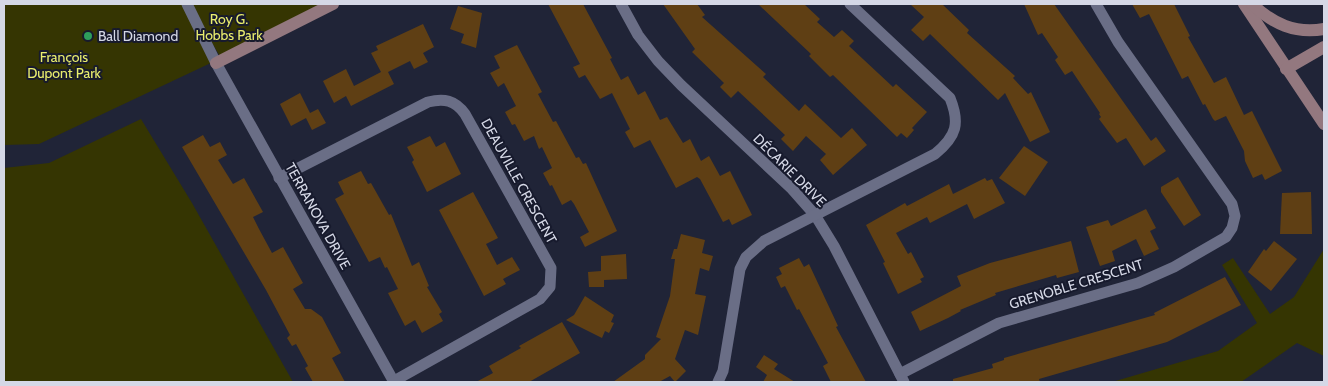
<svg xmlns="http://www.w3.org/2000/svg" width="1328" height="386" font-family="Cabin,sans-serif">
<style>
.green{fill:#353502}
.building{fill:#5f3f14}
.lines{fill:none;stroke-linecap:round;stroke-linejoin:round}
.street{stroke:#6a6e86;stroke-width:11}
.secondary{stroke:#93787f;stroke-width:12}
.leisure-dot{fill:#2e9e5b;stroke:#171a2d;stroke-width:2}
.labels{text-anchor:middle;stroke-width:4;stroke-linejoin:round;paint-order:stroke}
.park-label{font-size:14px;fill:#e9ed6d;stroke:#171a2d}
.poi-label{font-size:14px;fill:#d5d8e6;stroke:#171a2d;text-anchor:start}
.street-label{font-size:14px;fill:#d5d8e6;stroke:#171a2d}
</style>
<rect width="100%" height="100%" fill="#202437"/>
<g class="green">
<path d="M4,4H185L215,61L39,144L4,145Z"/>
<path d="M189,4H323L221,58Z"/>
<path d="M141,119L192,203L293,382H4V168L49,163Z"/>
<path d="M1324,249V356L1297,343L1241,382H1112L1218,351L1257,323L1222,265L1233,258L1270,314L1294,297Z"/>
</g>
<g class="building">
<path d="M548,4H583L612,58L610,59L621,80L628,76L638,95L645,91L660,120L667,117L683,143L690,139L701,161L709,156L720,176L730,171L752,215L732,225L729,219L723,222L700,179L697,177L676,188L650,140L634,148L625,132L630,129L612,93L600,99L585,75L579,78L573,67L580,64Z"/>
<path d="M663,4H697L705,15L702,17L766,74L763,77L799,111L805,104L841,138L852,128L867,145L833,175L820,160L826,154L806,136L793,151L781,139L785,135L738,91L731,98L720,87L724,83L692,52L695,49Z"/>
<path d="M758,4H804L820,19L817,22L834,37L842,30L854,41L849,46L893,87L896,84L927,112L912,128L914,130L907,138L901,133L897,137L833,75L830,77L809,56L811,54Z"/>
<path d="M910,4H942L969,30L967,33L1015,76L1013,78L1028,94L1031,92L1050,132L1030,142L1005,93L998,100L930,34L923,41L911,30L924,17Z"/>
<path d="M1024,4H1054L1151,141L1156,137L1166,151L1144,166L1126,138L1117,143L1099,119L1101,117L1099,114L1100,113L1072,71L1065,75L1055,60L1058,57L1042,33L1038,35Z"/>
<path d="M1132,4H1174L1190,36L1188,37L1214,83L1226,77L1244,115L1252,111L1282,171L1265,180L1262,174L1253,178L1245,161L1244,151L1226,116L1215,121L1213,119L1205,104L1203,105L1188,76L1182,79L1149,14L1140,18Z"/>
<path d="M458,6L482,13L476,48L461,43L464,34L450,29Z"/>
<path d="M423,24L434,47L423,53L428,62L414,69L410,61L388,72L394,84L351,106L346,96L334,103L323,81L346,69L354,86L381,72L371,53L378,50L376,46Z"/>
<path d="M517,45L542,92L538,94L553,122L556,121L576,158L579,157L583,164L586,163L617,231L585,247L580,237L589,232L574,204L571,200L562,205L552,185L550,186L543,173L552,168L542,147L539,149L534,136L524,141L515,124L512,125L505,112L516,106L504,83L498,87L490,73L500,68L494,56Z"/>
<path d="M300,93L310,113L318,109L326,123L312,130L306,118L291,126L280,104Z"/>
<path d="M203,135L210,147L220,142L227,155L218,160L233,184L244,178L263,212L253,217L259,229L272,253L283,247L303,283L293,289L305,309H311L322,317L341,353L332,358L345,382H313L305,368L308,366L296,344L292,346L287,338L290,335L266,290L182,147Z"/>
<path d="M430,136L436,147L445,142L461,174L427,192L412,162L414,160L407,147Z"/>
<path d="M1024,146L1048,162L1025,196L999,178Z"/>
<path d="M361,171L368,184L371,183L389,215L391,214L412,266L419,262L429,286L427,287L442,312L439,314L443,321L422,333L415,320L405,326L388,293L398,289L387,267L385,268L380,257L369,262L335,199L344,194L338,182Z"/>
<path d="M1178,177L1201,215L1184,226L1161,192V187Z"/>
<path d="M985,178L987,181L992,179L1005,203L974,219L967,204L930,223L927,217L896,233L908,254L911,252L924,277L920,279L922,282L898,294L883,263L885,262L866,225L905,203L907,206L949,184L953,194Z"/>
<path d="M473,192L498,238L486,244L497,265L512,257L520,270L503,279L506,284L484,296L439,210Z"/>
<path d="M1311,192L1312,234H1280L1282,193Z"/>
<path d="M1146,209L1156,228L1150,231L1159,249L1144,256L1136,239L1112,251L1115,261L1100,266L1086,227L1108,220L1111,226Z"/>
<path d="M681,234L705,240L702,253L713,256L709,271L700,268L695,294L706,296L698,335L685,330L675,359L686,371L675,382L670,376L659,382H613L645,359V355L661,339L656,337L670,296L675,259H671L674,249H677Z"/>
<path d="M1071,241L1079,272L1057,278L1056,275L995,293L996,295L960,310L961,311L948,318L920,331L911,312L961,286L957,276L990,263Z"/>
<path d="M1274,241L1297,259L1271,291L1248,272L1264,249L1266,251Z"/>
<path d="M626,254L627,279L604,280V287H589L588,272L601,271V256Z"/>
<path d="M799,258L804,267L809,264L838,326L836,327L866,382H831L823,366L828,363L799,309L797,310L785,286L781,288L776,277L782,274L779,268Z"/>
<path d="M1225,277L1241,305L1167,342L1039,379L1040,382H953V379L993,368L992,364L1004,360V358L1155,315L1154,313Z"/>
<path d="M585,296L614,315L611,322L614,323L609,333L605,331L602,338L566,320L574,315Z"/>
<path d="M562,322L580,353L529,382H476L493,373L489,366L521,348L519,346Z"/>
<path d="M764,355L778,364L774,369L795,382H763L767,375L756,367Z"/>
</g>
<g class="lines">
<g class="street">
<path d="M187,4L216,63L394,382"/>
<path d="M621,4L638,35L658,61L681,85L792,189L815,215L834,246L904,382"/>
<path d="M279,178L428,102C444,98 455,100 465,114L551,268L550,287L540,299L394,381"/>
<path d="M900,374L999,323L1138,283L1174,267L1226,237L1232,228L1235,216L1232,204L1118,42L1096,4"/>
<path d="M718,382L723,371L740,269L746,257L764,241L935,154C957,136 960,123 950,98L850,4"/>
</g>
<g class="secondary">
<path d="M1244,4L1324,124"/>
<path d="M1252,4C1273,24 1295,34 1324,29"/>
<path d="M216,63L333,4"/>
<path d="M1286,69L1324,47"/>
</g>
</g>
<circle class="leisure-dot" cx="88" cy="36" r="5"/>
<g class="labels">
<g class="park-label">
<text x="229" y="24">Roy G.<tspan x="229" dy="16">Hobbs Park</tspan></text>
<text x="64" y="62">François<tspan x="64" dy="16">Dupont Park</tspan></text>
</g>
<g class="poi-label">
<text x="98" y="41">Ball Diamond</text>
</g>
<g class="street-label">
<text transform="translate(790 170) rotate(45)" y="5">DÉCARIE DRIVE</text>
<text transform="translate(519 181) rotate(61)" y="5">DEAUVILLE CRESCENT</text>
<text transform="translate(318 216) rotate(61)" y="5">TERRANOVA DRIVE</text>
<text transform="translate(1076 284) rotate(-17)" y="5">GRENOBLE CRESCENT</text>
</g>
</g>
<rect width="1328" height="386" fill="none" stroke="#d5d8e6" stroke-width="10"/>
</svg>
